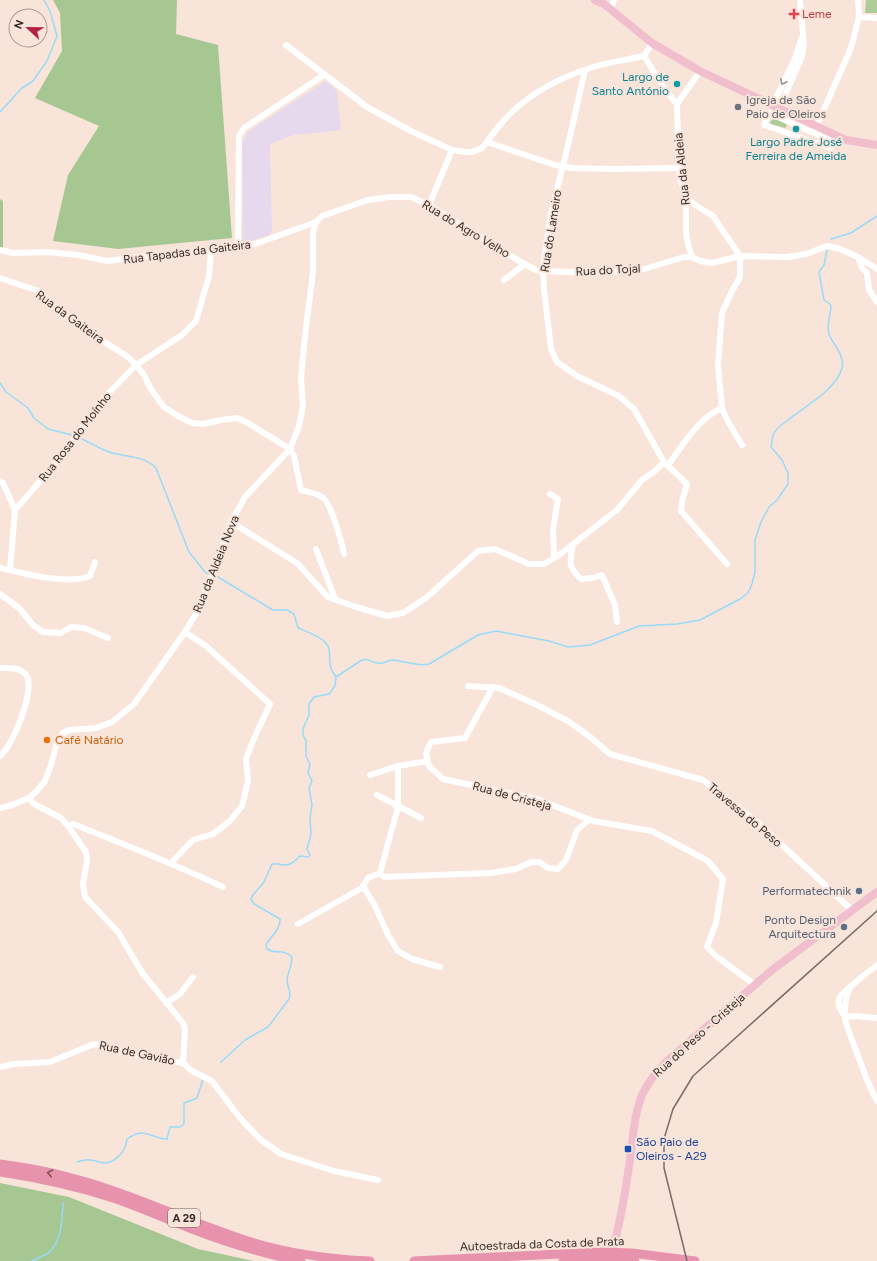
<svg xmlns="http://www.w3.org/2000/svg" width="877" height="1261" font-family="Figtree,sans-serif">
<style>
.industrial{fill:#e6d9ed}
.green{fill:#aecb9a}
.forest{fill:#a7c792}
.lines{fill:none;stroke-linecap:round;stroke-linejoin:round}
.stream{stroke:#97dbf8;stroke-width:1.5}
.minor{stroke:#fff;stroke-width:6}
.major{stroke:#f1bece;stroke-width:8}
.highway{stroke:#e893ad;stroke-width:9}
.rail{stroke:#796c66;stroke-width:1.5}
.oneway{stroke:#9a9694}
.oneway2{stroke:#7c555d}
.health-dot{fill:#e0444e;stroke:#f9e4da;stroke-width:1.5}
.culture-dot{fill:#0f9aa8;stroke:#f9e4da;stroke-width:1.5}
.worship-dot{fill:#6b7280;stroke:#f9e4da;stroke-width:1.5}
.food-dot{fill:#e8710a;stroke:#f9e4da;stroke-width:1.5}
.service-dot{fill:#5c6f8a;stroke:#f9e4da;stroke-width:1.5}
.transit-dot{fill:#1a4fb4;stroke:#f9e4da;stroke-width:1.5}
.labels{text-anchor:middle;stroke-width:4;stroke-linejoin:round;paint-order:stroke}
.shield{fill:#f9e4da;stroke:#6f635d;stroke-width:1}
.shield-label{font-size:11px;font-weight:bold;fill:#342c28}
.health-label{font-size:12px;fill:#be3a42;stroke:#f9e4da;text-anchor:start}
.culture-label{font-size:12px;fill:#0d838f;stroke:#f9e4da;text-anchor:end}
.worship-label{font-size:12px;fill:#5b616d;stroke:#f9e4da;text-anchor:start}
.street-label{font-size:12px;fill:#342c28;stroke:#f9e4da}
.food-label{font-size:12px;fill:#c56008;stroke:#f9e4da;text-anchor:start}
.service-label{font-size:12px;fill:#4e5e75;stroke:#f9e4da;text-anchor:end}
.transit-label{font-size:12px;fill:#164399;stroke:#f9e4da;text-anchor:start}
</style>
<rect width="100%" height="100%" fill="#f9e4da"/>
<path class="industrial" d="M326,81L337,91L341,130L294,135L270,144L272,231L270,232V235L254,240L243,241L242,142L249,131Z"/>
<g class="green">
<path d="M866,0H877V13H865Z"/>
<path d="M774,118L785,123L787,125L785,128L771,124L770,122Z"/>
</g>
<g class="forest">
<path d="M53,0H177L176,34L218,45L232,238L118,249L53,241L68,175L99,126L35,98L62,51L60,13Z"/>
<path d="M0,199L3,201V248L0,247Z"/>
<path d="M0,1183L69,1197L198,1249L254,1261H0Z"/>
</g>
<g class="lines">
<g class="stream">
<path d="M0,112L22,88L33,81L47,61L57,36L50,11L44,0"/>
<path d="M831,239L851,233L877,216"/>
<path d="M0,383L6,392L28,408L34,418L48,429L72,435"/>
<path d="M82,439C91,443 100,449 109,452C124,457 144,455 156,468L189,552L205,572L209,574"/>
<path d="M218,577L273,610H287L294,614L298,628C307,632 327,638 329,649C331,662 327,665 336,677"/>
<path d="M336,677L362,660C368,658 371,662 377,663C383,665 387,660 393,660C405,661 417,667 429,664L478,635L496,631L549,641L568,647L590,645L639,626L677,624L700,620L740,599L748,593L752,584L755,572V540L761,522L769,507L777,500L788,484V473L782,460L771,447C772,443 772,439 773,435C776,429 782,424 788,420C805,406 836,390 842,368C845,355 833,345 829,334C826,324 831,315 831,305L824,300L819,272L824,265L827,250"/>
<path d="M221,1062L245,1040L268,1027L289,999C292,992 287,987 287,980C288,972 292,965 292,957C282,948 277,955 267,949L266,945C270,937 281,929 280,919L254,904L251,899L252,896L264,882L272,864C277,863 278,864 283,865C290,866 295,861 300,856L308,857L310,855L307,849L311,834L310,818L312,805L309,788L312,781L308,773L310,764L306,756V741L303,735V729L309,715V704L314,697L329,694L335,686L336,677"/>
<path d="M77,1162C81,1161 86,1159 90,1160C95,1160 100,1163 105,1163C117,1162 126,1150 127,1139C146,1126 149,1138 167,1139L170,1127H180L184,1124V1103L197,1098L203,1079"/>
<path d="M32,1261C37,1258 42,1256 47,1254C62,1243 62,1220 63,1203"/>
</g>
<g class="minor">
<path d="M610,10L614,0"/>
<path d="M859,17L877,18"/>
<path d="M286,45L367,107L411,131L452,150L466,152H472L482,148L487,142L555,165L572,168L612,169L679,168"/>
<path d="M644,56L666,91L677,104"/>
<path d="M644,56L652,43"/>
<path d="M585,70L569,141L551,214L545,253L543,271L544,289L551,349L557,362L577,376L619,396L634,409L664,462L687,484L682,501L681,511L727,564"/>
<path d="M677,104L678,143L680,179L686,196V233L688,244L692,257"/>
<path d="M677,104L700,71"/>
<path d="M772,106L794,61L802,37"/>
<path d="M779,109L801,59L804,45L800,0"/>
<path d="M769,113L832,141L831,148L764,125Z"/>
<path d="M815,130L851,48L859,17L858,0"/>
<path d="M487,142C513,103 548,81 593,67C609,62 627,60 644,56"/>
<path d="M686,196L692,203L713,216L740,256V277L731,293L722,313L718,365L722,408L726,418L742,445"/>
<path d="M429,205L452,150"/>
<path d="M238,245L239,136L244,128L324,75"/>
<path d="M0,250L13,253L48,252L78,255L108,261L136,257L211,251L238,245L255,244L316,222"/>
<path d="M858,257L862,268L867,273L869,290L877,302"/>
<path d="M0,278L39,291L51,304L78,325L128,357L136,365L144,375L151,389L164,407L178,416L192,423L203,424L221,420L237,418L248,423L290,449L294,456L301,490C308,492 316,493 322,497C331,502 342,544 344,554"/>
<path d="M504,280L525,264"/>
<path d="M668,465C684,444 697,419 722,408"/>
<path d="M0,481L3,483L15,510L10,570"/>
<path d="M550,494L558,499L553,529L554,558"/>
<path d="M15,510L63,455L101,401L136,365L182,335L196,321L209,276L211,251"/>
<path d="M231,522L297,563L328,597L356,607L387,616L403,613L426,598L478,551L495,549L529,564H544L559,555L617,510L642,480L655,471L664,462"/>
<path d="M573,544C570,562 567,566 581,579L592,578L602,575L615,605L617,622"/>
<path d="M316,549L335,599"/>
<path d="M0,568C24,574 68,585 90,576L95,562"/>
<path d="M0,594L19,608L33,625L43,632L61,633L71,627L84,628L108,638"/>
<path d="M0,668C9,668 20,667 26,675C36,689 13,746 0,756"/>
<path d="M468,686L499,688L535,704L568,721L589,736L610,754L703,780L756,821L852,910"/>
<path d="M493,687L465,738L431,742L426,753L429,766L443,779L537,799L593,821L652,831L708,861L723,879L716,923L707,947L716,956L755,985"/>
<path d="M398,766V807L380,873L384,877L490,873L516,869L531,862H539L548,868L558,869L566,860L577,830L589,820"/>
<path d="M370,775L398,766L428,761"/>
<path d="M377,795L421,818"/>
<path d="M29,798L34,804L61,818L68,826L86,852L87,860L83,884L85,897L118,932L143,974L183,1023L185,1029L183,1063"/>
<path d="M0,808L12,805L29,798L36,792L45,781L51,765L58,739L63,733L69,730L96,728L112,722L134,704L185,632L198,610L207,588L231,522L245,497L290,449L299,426L303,406L301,377L305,336L313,272V232L316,222L322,216L368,200L390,197H411L429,205L521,262L536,270L543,271L569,272H602L641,270L684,257H692L700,261L712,263L740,256L788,257L806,254L827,246L840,249L858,257L877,269"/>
<path d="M68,826L73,824C124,844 174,864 223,887"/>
<path d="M171,863L193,840L213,834L230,821L242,806L248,781L246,759L252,743L270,704L206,646L185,632"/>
<path d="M363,886L374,904L388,935L398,951L412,959L440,967"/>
<path d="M298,924L362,888L368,878L380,873"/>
<path d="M850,988C846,997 844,1007 845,1018C847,1029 852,1040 856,1050C862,1067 868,1085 877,1101"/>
<path d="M166,1003L180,994L193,977"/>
<path d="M845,1017C842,1012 837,1006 839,999C841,992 870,971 877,965"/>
<path d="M845,1017L854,1016L877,1018"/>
<path d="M183,1063L192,1071L212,1081L240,1118L260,1139L281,1154L334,1171L378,1180"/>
<path d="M0,1067L14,1064L50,1062L94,1044L136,1055L183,1063"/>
</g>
<g class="major">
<path d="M595,0L604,4L652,43L700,71L846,140L877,145"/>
<path d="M610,1258C620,1227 625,1193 630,1160C633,1138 634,1115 642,1095C648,1082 656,1073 665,1063L772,970L877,892"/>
</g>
<g class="highway">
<path d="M0,1164C23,1167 46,1171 68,1177C128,1192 184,1220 242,1239C283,1253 327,1259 370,1261"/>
<path d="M0,1172C39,1178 76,1186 113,1198C140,1207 166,1219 192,1229C228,1243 264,1254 301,1261"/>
<path d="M414,1261L601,1252L632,1253L695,1261"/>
<path d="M563,1261L600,1260L635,1261"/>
</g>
<path class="rail" d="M687,1261L664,1168V1139L673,1109L693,1076L877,911"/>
</g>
<defs><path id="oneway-chevron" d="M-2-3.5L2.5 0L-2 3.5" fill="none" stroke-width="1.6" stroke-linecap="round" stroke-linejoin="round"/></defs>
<use class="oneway" href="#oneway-chevron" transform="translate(783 82) rotate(116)"/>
<use class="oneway2" href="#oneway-chevron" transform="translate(50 1173) rotate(-168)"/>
<path class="health-dot" d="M792 8h4v4h4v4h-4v4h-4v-4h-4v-4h4z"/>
<g class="culture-dot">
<circle cx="677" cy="84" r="4"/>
<circle cx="796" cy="129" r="4"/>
</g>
<circle class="worship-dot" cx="738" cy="107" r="4"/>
<circle class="food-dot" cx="47" cy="740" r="4"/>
<g class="service-dot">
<circle cx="859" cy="891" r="4"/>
<circle cx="844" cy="927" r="4"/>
</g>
<rect class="transit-dot" x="624" y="1145" width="8" height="8" rx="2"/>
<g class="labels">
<rect class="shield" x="168" y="1209" width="32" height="18" rx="3"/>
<g class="shield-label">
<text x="184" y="1222">A 29</text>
</g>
<g class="health-label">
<text x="802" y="18">Leme</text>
</g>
<g class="culture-label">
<text x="669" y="81">Largo de<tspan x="669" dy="14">Santo António</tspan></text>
<text x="796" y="146" text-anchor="middle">Largo Padre José<tspan x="796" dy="14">Ferreira de Ameida</tspan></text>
</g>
<g class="worship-label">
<text x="746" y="104">Igreja de São<tspan x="746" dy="14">Paio de Oleiros</tspan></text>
</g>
<g class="street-label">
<text transform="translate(682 169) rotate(-96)" y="4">Rua da Aldeia</text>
<text transform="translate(466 229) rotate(31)" y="4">Rua do Agro Velho</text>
<text transform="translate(551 231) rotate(-81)" y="4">Rua do Lameiro</text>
<text transform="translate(187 252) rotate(-7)" y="4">Rua Tapadas da Gaiteira</text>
<text transform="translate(608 270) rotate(-3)" y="4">Rua do Tojal</text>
<text transform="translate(70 317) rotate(36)" y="4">Rua da Gaiteira</text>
<text transform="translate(75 437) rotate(-52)" y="4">Rua Rosa do Moínho</text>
<text transform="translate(216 564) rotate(-68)" y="4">Rua da Aldeia Nova</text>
<text transform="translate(512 796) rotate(15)" y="4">Rua de Cristeja</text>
<text transform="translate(745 815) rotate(40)" y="4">Travessa do Peso</text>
<text transform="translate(699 1035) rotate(-42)" y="4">Rua do Peso - Cristeja</text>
<text transform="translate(137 1053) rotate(12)" y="4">Rua de Gavião</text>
<text transform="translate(542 1244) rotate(-2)" y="4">Autoestrada da Costa de Prata</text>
</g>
<g class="food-label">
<text x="55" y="744">Café Natário</text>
</g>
<g class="service-label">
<text x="851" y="895">Performatechnik</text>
<text x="836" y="924">Ponto Design<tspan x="836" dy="14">Arquitectura</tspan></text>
</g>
<g class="transit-label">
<text x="636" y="1146">São Paio de<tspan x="636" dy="14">Oleiros - A29</tspan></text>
</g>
</g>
<g transform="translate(28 28) rotate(292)"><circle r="19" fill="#f9e4da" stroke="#aa9a93"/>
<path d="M0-3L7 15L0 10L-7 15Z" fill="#b32045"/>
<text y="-6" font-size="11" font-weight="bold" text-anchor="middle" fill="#342c28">N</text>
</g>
</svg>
